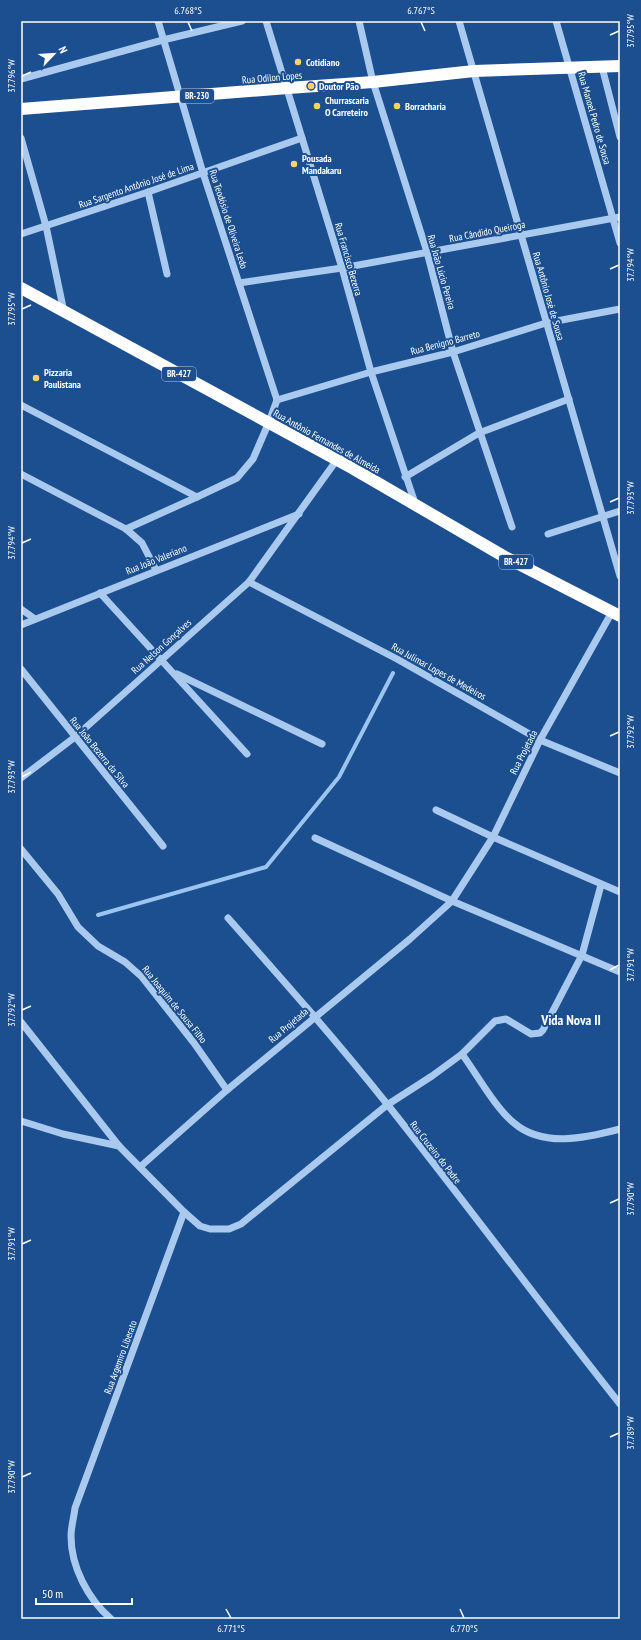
<svg xmlns="http://www.w3.org/2000/svg" width="641" height="1640" font-family="'PT Sans Narrow',sans-serif">
<style>
.lines{fill:none;stroke-linecap:round;stroke-linejoin:round}
.stream{stroke:#9cc4f0;stroke-width:4}
.minor{stroke:#a9c9ee;stroke-width:7}
.highway{stroke:#fff;stroke-width:12}
.ticks{fill:none;stroke:#fff;stroke-width:1.5}
.poi-dot{fill:#ffd166;stroke:#1b4f8f;stroke-width:1.5}
.labels{text-anchor:middle;stroke-width:4;stroke-linejoin:round;paint-order:stroke}
.shield{fill:#1b4f8f;stroke:#bbcadd;stroke-width:1}
.shield-label{font-size:9px;font-weight:bold;fill:#fff}
.poi-label{font-size:10px;font-weight:bold;fill:#fff;stroke:#1b4f8f;text-anchor:start}
.street-label{font-size:10px;fill:#fff;stroke:#1b4f8f}
.district-label{font-size:14px;font-weight:bold;fill:#fff;stroke:#1b4f8f}
.neatline{fill:none;stroke:#fff;stroke-width:1.5}
.ticks-label{font-size:10px;text-anchor:middle;fill:#fff}
</style>
<rect width="100%" height="100%" fill="#1b4f8f"/>
<g class="lines">
<path class="stream" d="M98,915L266,867L339,777L393,673"/>
<g class="minor">
<path d="M266,21L342,268L371,372L415,503"/>
<path d="M359,21L373,82L427,252L453,352L512,527"/>
<path d="M459,21L620,576"/>
<path d="M556,21L620,243"/>
<path d="M602,67L620,137"/>
<path d="M21,79L163,40L242,21"/>
<path d="M21,138L46,226L64,312"/>
<path d="M148,192L167,274"/>
<path d="M21,234L148,192L302,138"/>
<path d="M239,283L342,268L620,217"/>
<path d="M277,400L371,372L453,352L546,323L620,309"/>
<path d="M21,405L197,497"/>
<path d="M21,474L126,529L142,543L156,570"/>
<path d="M405,477L479,433L569,399"/>
<path d="M126,529L197,497L237,478L253,459L269,422L277,400L203,173L158,21"/>
<path d="M548,534L620,511"/>
<path d="M249,582L397,659L540,740L620,773"/>
<path d="M100,593L247,754"/>
<path d="M21,609L35,619"/>
<path d="M21,625L299,514"/>
<path d="M21,669L163,846"/>
<path d="M177,674L322,744"/>
<path d="M21,778L75,737L249,582L336,461"/>
<path d="M436,810L493,837L620,892"/>
<path d="M315,838L452,901L620,972"/>
<path d="M21,849L58,894L78,927L98,946L125,962L142,977L194,1043L227,1090"/>
<path d="M228,918C282,979 336,1040 387,1104C466,1203 541,1305 620,1404"/>
<path d="M21,1022L119,1146L184,1212L200,1226L210,1229H229L241,1224L387,1105L432,1076L462,1054L495,1021L506,1019L531,1034L540,1033L543,1030L582,955L601,885"/>
<path d="M462,1054C476,1073 496,1109 514,1123C543,1148 586,1138 620,1129"/>
<path d="M21,1121L63,1134L119,1146"/>
<path d="M140,1167L227,1090L410,939L452,901L493,837L540,740L612,612"/>
<path d="M111,1619C88,1599 71,1567 71,1536C71,1527 74,1517 75,1508L184,1212"/>
</g>
<g class="highway">
<path d="M21,109L288,88L373,82L474,71L620,66"/>
<path d="M21,288L352,468L505,557L620,616"/>
</g>
</g>
<path class="ticks" d="M188,22L192,31M421,22L425,31M610,35L619,31M22,76L31,72M610,269L619,265M22,309L31,305M610,502L619,498M22,543L31,539M610,736L619,732M22,777L31,772M610,970L619,965M22,1010L31,1006M610,1203L619,1199M22,1244L31,1240M610,1437L619,1433M22,1477L31,1473M226,1609L231,1618M460,1609L464,1618"/>
<g class="poi-dot">
<circle cx="298" cy="62" r="4"/>
<circle cx="311" cy="86" r="4"/>
<circle cx="317" cy="106" r="4"/>
<circle cx="397" cy="106" r="4"/>
<circle cx="294" cy="164" r="4"/>
<circle cx="36" cy="378" r="4"/>
</g>
<g class="labels">
<g class="shield">
<rect x="180" y="89" width="34" height="14" rx="3"/>
<rect x="162" y="367" width="34" height="14" rx="3"/>
<rect x="499" y="555" width="34" height="14" rx="3"/>
</g>
<g class="shield-label">
<text x="197" y="99">BR-230</text>
<text x="179" y="377">BR-427</text>
<text x="516" y="565">BR-427</text>
</g>
<g class="poi-label">
<text x="306" y="66">Cotidiano</text>
<text x="319" y="90">Doutor Pão</text>
<text x="325" y="104">Churrascaria<tspan x="325" dy="12">O Carreteiro</tspan></text>
<text x="405" y="110">Borracharia</text>
<text x="302" y="162">Pousada<tspan x="302" dy="12">Mandakaru</tspan></text>
<text x="44" y="376">Pizzaria<tspan x="44" dy="12">Paulistana</tspan></text>
</g>
<g class="street-label">
<text transform="translate(272 77) rotate(-5)" y="4">Rua Odilon Lopes</text>
<text transform="translate(595 118) rotate(74)" y="4">Rua Manoel Pedro de Sousa</text>
<text transform="translate(136 185) rotate(-19)" y="4">Rua Sargento Antônio José de Lima</text>
<text transform="translate(229 219) rotate(72)" y="4">Rua Teodósio de Oliveira Ledo</text>
<text transform="translate(487 231) rotate(-11)" y="4">Rua Cândido Queiroga</text>
<text transform="translate(349 259) rotate(74)" y="4">Rua Francisco Bezerra</text>
<text transform="translate(442 272) rotate(74)" y="4">Rua João Lúcio Pereira</text>
<text transform="translate(549 296) rotate(74)" y="4">Rua Antônio José de Sousa</text>
<text transform="translate(445 342) rotate(-15)" y="4">Rua Benigno Barreto</text>
<text transform="translate(327 441) rotate(29)" y="4">Rua Antônio Fernandes de Almeida</text>
<text transform="translate(156 559) rotate(-22)" y="4">Rua João Valeriano</text>
<text transform="translate(161 646) rotate(-42)" y="4">Rua Nelson Gonçalves</text>
<text transform="translate(439 671) rotate(29)" y="4">Rua Julimar Lopes de Medeiros</text>
<text transform="translate(100 752) rotate(51)" y="4">Rua Joāo Bezerra da Silva</text>
<text transform="translate(523 752) rotate(-63)" y="4">Rua Projetada</text>
<text transform="translate(175 1004) rotate(51)" y="4">Rua Joaquim de Sousa Filho</text>
<text transform="translate(288 1025) rotate(-40)" y="4">Rua Projetada</text>
<text transform="translate(436 1152) rotate(52)" y="4">Rua Cruzeiro do Padre</text>
<text transform="translate(120 1357) rotate(-70)" y="4">Rua Argemiro Liberato</text>
</g>
<g class="district-label">
<text x="571" y="1025">Vida Nova II</text>
</g>
</g>
<rect width="641" height="1640" fill="none" stroke="#1b4f8f" stroke-width="44"/>
<g transform="translate(54 54) rotate(65)" stroke="#1b4f8f" stroke-width="3" paint-order="stroke">
<path d="M0-3L7 15L0 10L-7 15Z" fill="#ffffff"/>
<text y="-6" font-size="11" font-weight="bold" text-anchor="middle" fill="#ffffff">N</text>
</g>
<path d="M36 1598v6h96v-6" fill="none" stroke="#ffffff" stroke-width="2"/>
<text x="42" y="1598" font-size="12" fill="#ffffff" stroke="#1b4f8f" stroke-width="3" paint-order="stroke">50 m</text>
<rect x="22" y="22" width="597" height="1596" class="neatline"/>
<g class="ticks-label">
<text x="188" y="14">6.768°S</text>
<text x="421" y="14">6.767°S</text>
<text transform="translate(630 31) rotate(-90)" y="4">37.795°W</text>
<text transform="translate(11 76) rotate(-90)" y="4">37.796°W</text>
<text transform="translate(630 265) rotate(-90)" y="4">37.794°W</text>
<text transform="translate(11 309) rotate(-90)" y="4">37.795°W</text>
<text transform="translate(630 498) rotate(-90)" y="4">37.793°W</text>
<text transform="translate(11 543) rotate(-90)" y="4">37.794°W</text>
<text transform="translate(630 732) rotate(-90)" y="4">37.792°W</text>
<text transform="translate(11 777) rotate(-90)" y="4">37.793°W</text>
<text transform="translate(630 965) rotate(-90)" y="4">37.791°W</text>
<text transform="translate(11 1010) rotate(-90)" y="4">37.792°W</text>
<text transform="translate(630 1199) rotate(-90)" y="4">37.790°W</text>
<text transform="translate(11 1244) rotate(-90)" y="4">37.791°W</text>
<text transform="translate(630 1433) rotate(-90)" y="4">37.789°W</text>
<text transform="translate(11 1477) rotate(-90)" y="4">37.790°W</text>
<text x="231" y="1632">6.771°S</text>
<text x="464" y="1632">6.770°S</text>
</g>
</svg>
